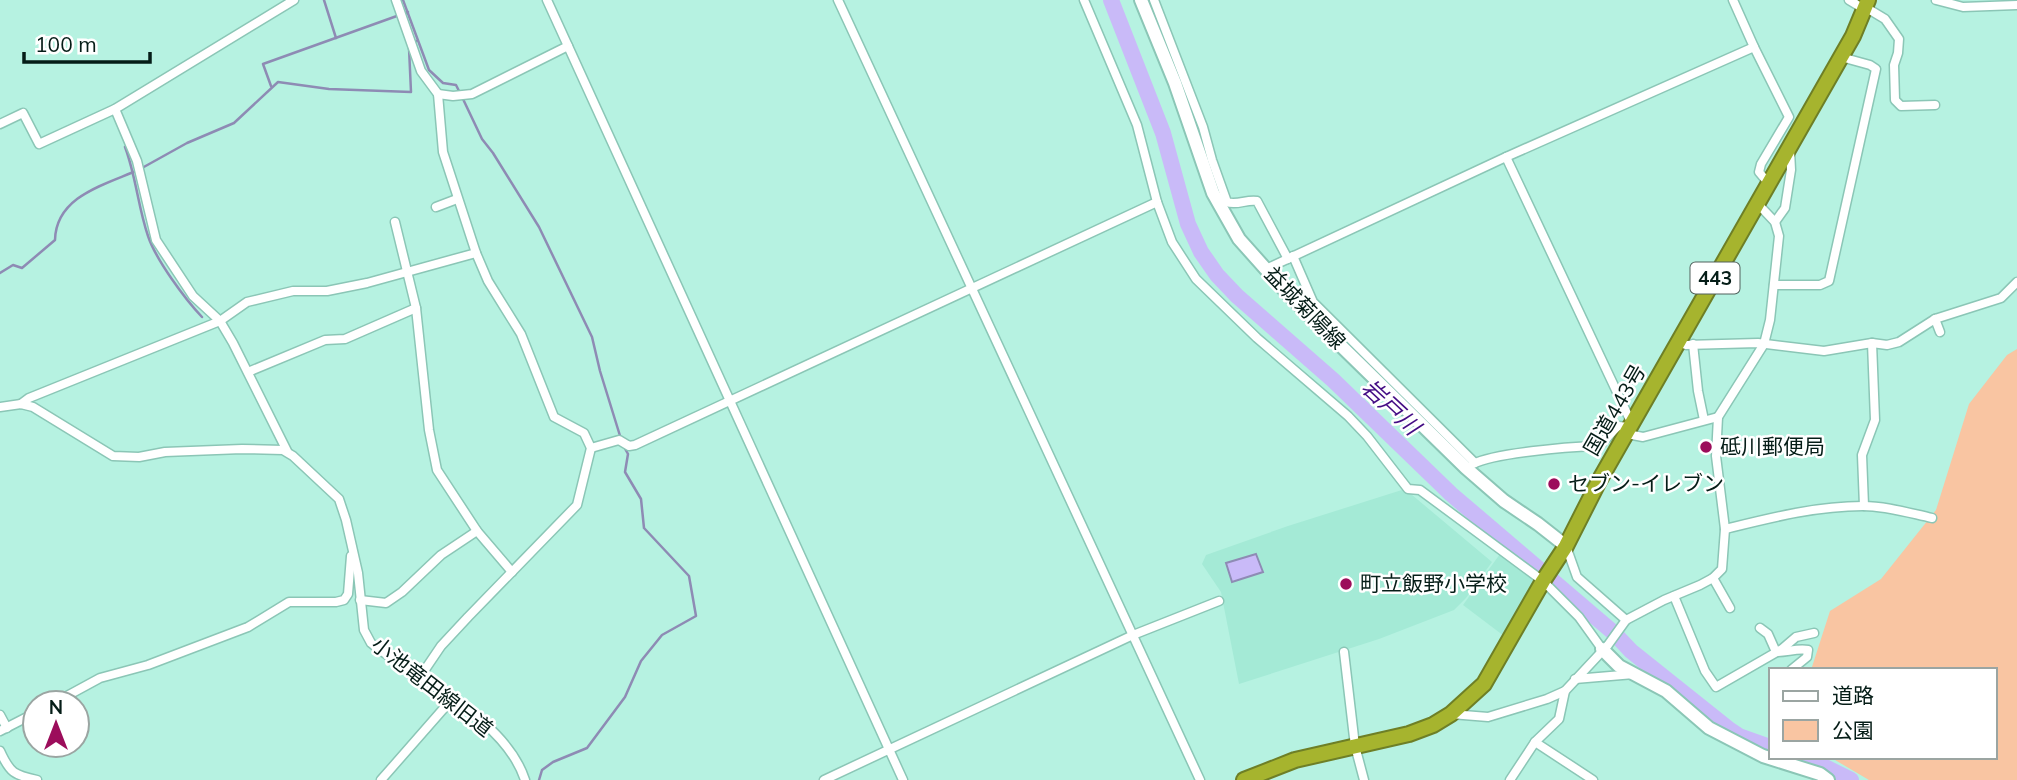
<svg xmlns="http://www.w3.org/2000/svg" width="2017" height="780" font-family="Mulish,'Noto Sans JP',sans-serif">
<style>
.built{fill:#a4ead6}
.green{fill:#f9c5a2}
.water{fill:#c9baf8;stroke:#8e8bb4;stroke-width:2}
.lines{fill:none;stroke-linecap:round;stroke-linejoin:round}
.stream{stroke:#8e8bb4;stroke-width:2.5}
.river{stroke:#c9baf8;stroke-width:16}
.street-casing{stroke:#8bc6b6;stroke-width:11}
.secondary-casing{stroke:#8bc6b6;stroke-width:16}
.highway-casing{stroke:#6e7f26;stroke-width:18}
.street{stroke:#fff;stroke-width:8}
.secondary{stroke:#fff;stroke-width:12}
.highway{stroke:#a6b42e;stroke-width:14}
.poi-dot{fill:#9c0d5b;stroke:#fff;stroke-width:2.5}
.labels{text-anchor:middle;stroke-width:5;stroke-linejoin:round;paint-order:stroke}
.shield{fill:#fff;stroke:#50615d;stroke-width:2}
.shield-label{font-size:19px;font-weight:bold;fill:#051d17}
.street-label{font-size:21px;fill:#051d17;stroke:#fff}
.poi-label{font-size:21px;fill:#051d17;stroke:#fff;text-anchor:start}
.water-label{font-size:23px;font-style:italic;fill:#430c84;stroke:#fff}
</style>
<rect width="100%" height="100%" fill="#b6f2e1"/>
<g class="built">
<path d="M1405,489L1492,562L1466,598L1454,610L1379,639L1239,684L1221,592L1202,564L1206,555L1288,526Z"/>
<path d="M1500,554L1535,581L1504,636L1463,605Z"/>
</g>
<path class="green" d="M2017,349V780H1869L1830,757H1994V670H1811L1830,611L1881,579L1936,510L1969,404L2007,355Z"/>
<path class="water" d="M1256,554L1263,572L1232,582L1226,563Z"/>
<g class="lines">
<g class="stream">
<path d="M324,0L336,38"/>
<path d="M403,0L429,70L443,83L456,85L460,93"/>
<path d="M271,86L263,64L408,12"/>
<path d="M463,99L482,139L493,153L539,227L592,337L600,371L621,439"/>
<path d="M125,147C136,176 138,207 148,236C156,260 185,299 202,317"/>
<path d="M142,168L187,143L234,123L278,82L329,89L411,92L409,48L416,41"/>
<path d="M0,273L13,265L22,268L55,240C56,197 103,185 136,171"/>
<path d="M539,780L542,770L553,762L587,748L625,697L641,661L662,635L696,616L689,576L644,528L641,499L625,472L628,454L623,445"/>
</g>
<g class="river">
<path d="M1111,0L1163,133L1188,224L1201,252L1217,275L1237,296L1333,380L1451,494L1614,633L1631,651L1730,730L1739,736L1770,747"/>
<path d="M1805,757L1851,780"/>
</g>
<g class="street-casing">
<g id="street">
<path d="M396,0L421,71L438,94L443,152L476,253L488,281L521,334L554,417L584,433L591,448L577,505L468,617L441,646L420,677"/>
<path d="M547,0L903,780"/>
<path d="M838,0L1200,780"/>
<path d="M1084,0L1137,125L1157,202L1172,242L1196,279L1257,338L1348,416L1367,436L1408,489L1420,490L1543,581L1579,617L1602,649"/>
<path d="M1154,0L1203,127L1212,160L1227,202C1236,206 1247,199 1257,201L1288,259"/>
<path d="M1849,0L1864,9"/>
<path d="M1936,0L1963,7L2017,5"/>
<path d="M1865,7L1885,19L1899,39L1898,53L1894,65L1895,100L1901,106L1935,105"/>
<path d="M1754,47L1789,117L1761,164L1759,172L1769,184"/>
<path d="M438,94L453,96L472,94L568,46"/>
<path d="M115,109L137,161L156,240L193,296L220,321L233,343L287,451"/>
<path d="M0,124L23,113L39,144L115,109L294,0"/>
<path d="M1506,157L1632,424"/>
<path d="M436,207L457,199"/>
<path d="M395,222L416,308L429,430L437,470L477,531L512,572"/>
<path d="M1775,222L1785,208L1791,170L1790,151"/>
<path d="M1293,256L1313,302L1475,463"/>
<path d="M1266,269L1506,157L1754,47L1733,0"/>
<path d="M1774,285H1820L1829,281L1876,69L1870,65L1841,57"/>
<path d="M1935,319L1940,332"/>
<path d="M1679,342L1686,345L1758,343L1824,351L1872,343L1887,345L1899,342L1935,319L2001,298L2017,282"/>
<path d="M1693,344L1698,391L1704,420"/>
<path d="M248,372L325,340L345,339L416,308"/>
<path d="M21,404L29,398L220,321L247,302L293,291H327L367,283L476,253"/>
<path d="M0,407L21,404L33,407L113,456L139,457L165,452L242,449L283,450L293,456L339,499L346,520L358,573L364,630L371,643C419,682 505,718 525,780"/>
<path d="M1627,434L1643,437L1718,417"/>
<path d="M591,448L619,440L629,446L635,445L1157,202"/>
<path d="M1473,464C1494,453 1568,447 1595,446L1601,444L1618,426L1630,427"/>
<path d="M1864,506L1862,455L1875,420L1872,343"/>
<path d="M1725,529C1770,518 1816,506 1863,506C1886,506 1909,513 1932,518"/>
<path d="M1566,546L1577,577L1626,620"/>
<path d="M1713,578L1730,608"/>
<path d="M1674,596L1705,671L1716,687L1782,649L1796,637L1814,633"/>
<path d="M360,600L386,603L402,592L441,555L477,531"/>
<path d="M1760,628L1768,634L1776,652C1787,652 1798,648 1808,650L1807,657L1791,670"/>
<path d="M1344,652L1355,746L1364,780"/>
<path d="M1575,679L1634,674"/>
<path d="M54,703L100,678L148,665L248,627L289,602H336L344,600L348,594L351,556"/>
<path d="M1451,714L1488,717L1547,699L1565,691L1608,645L1626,620L1664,600L1700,585L1713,578L1722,569L1725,529L1716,456L1718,417L1764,344L1770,320L1779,236L1775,222L1757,203"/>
<path d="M0,715L7,728"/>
<path d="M0,731L35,713"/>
<path d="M1535,742L1593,780"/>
<path d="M0,751C10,773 14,775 37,780"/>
<path d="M381,780L452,699"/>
<path d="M824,780L1133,635L1219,601"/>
<path d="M1510,780L1535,742L1559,719L1565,691"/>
</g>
</g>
<g class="secondary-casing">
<g id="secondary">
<path d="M1141,0L1175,83L1213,193L1239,239L1288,294L1466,468L1504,501L1538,524L1566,546"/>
<path d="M1602,649L1619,666L1666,691L1709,728L1763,756L1820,774L1828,780"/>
</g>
</g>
<g class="highway-casing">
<path id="highway" d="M1244,780L1295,760L1409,734L1433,725L1451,714L1484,684L1543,581L1566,546L1599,481L1853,36L1868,0"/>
</g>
<use href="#street" class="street"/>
<use href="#secondary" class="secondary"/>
<use href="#highway" class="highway"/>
</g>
<g class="poi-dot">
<circle cx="1706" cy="447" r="7"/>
<circle cx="1554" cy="484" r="7"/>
<circle cx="1346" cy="584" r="7"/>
</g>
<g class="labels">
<rect class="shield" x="1690.5" y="262.5" width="49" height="31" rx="5"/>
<g class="shield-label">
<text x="1715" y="285">443</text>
</g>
<g class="street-label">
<text transform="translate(1305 308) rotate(46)" y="7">益城菊陽線</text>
<text transform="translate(1615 410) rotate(-60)" y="7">国道443号</text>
<text transform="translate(432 687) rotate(38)" y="7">小池竜田線旧道</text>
</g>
<g class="poi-label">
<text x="1720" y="454">砥川郵便局</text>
<text x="1568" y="491">セブン-イレブン</text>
<text x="1360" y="591">町立飯野小学校</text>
</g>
<g class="water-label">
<text transform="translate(1391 407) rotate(43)" y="8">岩戸川</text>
</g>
</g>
<rect x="1769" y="668" width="228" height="91" fill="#ffffff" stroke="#9ba5a2" stroke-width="2"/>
<rect x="1783" y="691" width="35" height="10" fill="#ffffff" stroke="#9ba5a2" stroke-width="2"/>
<text x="1832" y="703" font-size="21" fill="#051d17">道路</text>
<rect x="1783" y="720" width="35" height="21" fill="#f9c5a2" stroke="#9ba5a2" stroke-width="2"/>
<text x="1832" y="738" font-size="21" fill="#051d17">公園</text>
<g transform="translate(56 724)"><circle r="33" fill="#ffffff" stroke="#9ba5a2" stroke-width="2"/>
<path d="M0-5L12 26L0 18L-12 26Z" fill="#9c0d5b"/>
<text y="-10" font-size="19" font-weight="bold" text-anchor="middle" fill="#051d17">N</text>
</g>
<path d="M24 52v10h126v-10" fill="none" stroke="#051d17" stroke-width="3.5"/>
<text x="35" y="52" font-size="21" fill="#051d17" stroke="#ffffff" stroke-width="5" paint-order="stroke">100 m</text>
</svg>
